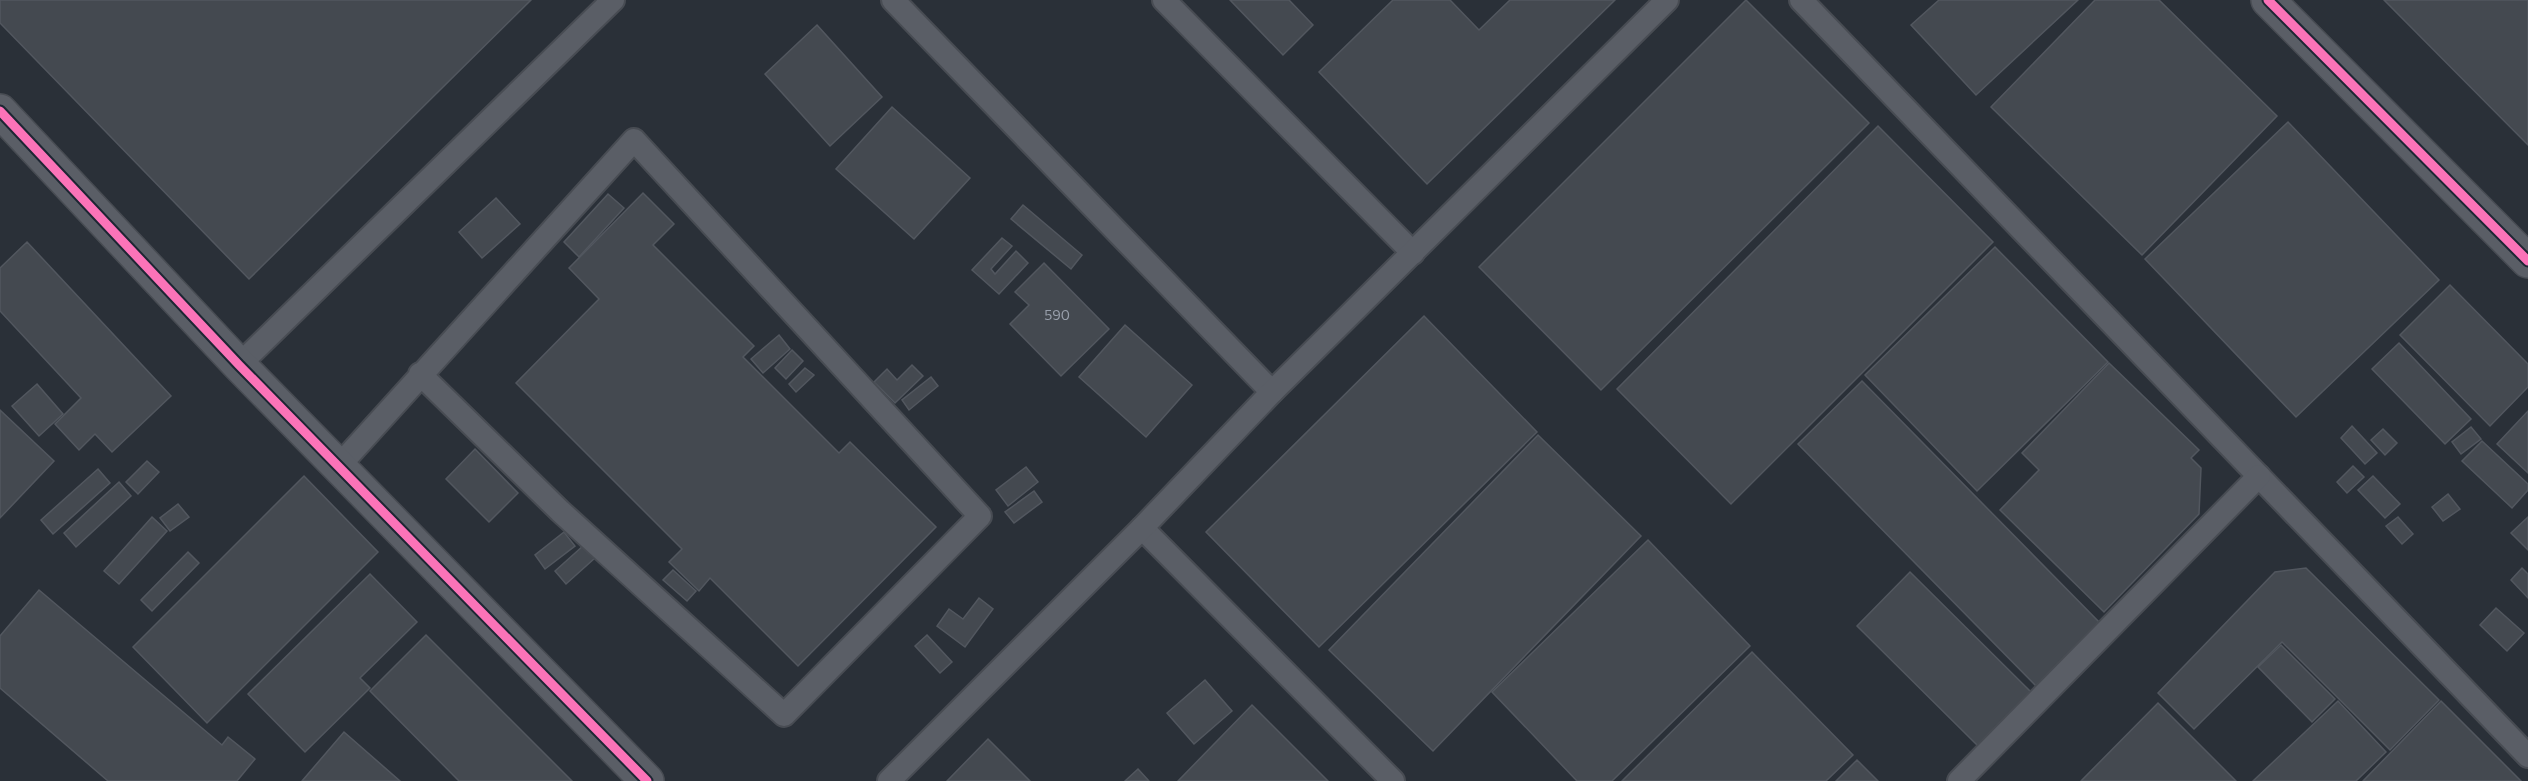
<svg xmlns="http://www.w3.org/2000/svg" width="2528" height="781" font-family="Commissioner,sans-serif">
<style>
.building{fill:#444950;stroke:#52575f;stroke-width:1.5}
.lines{fill:none;stroke-linecap:round;stroke-linejoin:round}
.service-casing{stroke:#484c53;stroke-width:26}
.minor-casing{stroke:#484c53;stroke-width:36}
.service{stroke:#5a5e66;stroke-width:22}
.minor{stroke:#5a5e66;stroke-width:33}
.cycleway-casing{stroke:#1d2633;stroke-width:13}
.cycleway{stroke:#fb73b8;stroke-width:9}
.labels{text-anchor:middle;stroke-width:4.5;stroke-linejoin:round;paint-order:stroke}
.number-label{font-size:14px;fill:#989fab}
</style>
<rect width="100%" height="100%" fill="#2a3038"/>
<g class="building">
<path d="M0,0H531L249,279L0,23Z"/>
<path d="M1230,0H1289L1313,25L1283,55Z"/>
<path d="M1393,0H1450L1479,30L1510,0H1615L1427,184L1319,72Z"/>
<path d="M1746,0L1869,123L1601,390L1479,267Z"/>
<path d="M1939,0H2078L1976,95L1911,25Z"/>
<path d="M2095,0H2159L2277,116L2142,255L1991,107Z"/>
<path d="M2384,0H2528V145Z"/>
<path d="M817,25L882,97L830,146L765,74Z"/>
<path d="M892,107L970,178L914,239L836,169Z"/>
<path d="M2288,122L2439,280L2296,417L2145,259Z"/>
<path d="M1878,126L1993,242L1731,504L1617,389Z"/>
<path d="M643,193L674,224L653,245L754,346L743,357L839,453L850,442L936,527L798,666L710,578L699,591L669,562L682,549L516,383L599,299L569,268Z"/>
<path d="M608,194L624,208L579,257L564,242Z"/>
<path d="M496,198L520,224L482,258L459,232Z"/>
<path d="M1023,205L1082,255L1071,269L1011,219Z"/>
<path d="M1002,238L1012,246L991,269L995,274L1016,251L1028,263L999,294L972,270Z"/>
<path d="M27,242L171,396L112,452L95,434L79,450L55,424L81,398L0,311V268Z"/>
<path d="M1995,247L2108,362L1977,491L1865,375Z"/>
<path d="M1044,263L1109,329L1061,376L1010,324L1029,305L1015,292Z"/>
<path d="M2450,285L2528,364V387L2490,426L2400,335Z"/>
<path d="M1424,316L1537,432L1319,647L1206,532Z"/>
<path d="M1125,325L1192,385L1146,437L1079,377Z"/>
<path d="M779,335L790,349L763,373L751,359Z"/>
<path d="M2399,343L2471,419L2445,444L2372,369Z"/>
<path d="M792,350L803,361L786,379L775,368Z"/>
<path d="M2109,363L2199,450L2191,458L2201,468L2199,514L2104,612L2000,510L2039,470L2022,453Z"/>
<path d="M912,365L923,376L895,403L874,382L887,369L897,380Z"/>
<path d="M805,368L814,375L796,392L789,384Z"/>
<path d="M931,377L938,386L909,410L902,400Z"/>
<path d="M1862,381L2102,625L2038,688L1798,444Z"/>
<path d="M37,384L63,414L39,436L12,406Z"/>
<path d="M0,410L54,461L0,518Z"/>
<path d="M2528,411V473L2497,444Z"/>
<path d="M2352,426L2377,453L2365,464L2341,438Z"/>
<path d="M2471,427L2481,439L2461,454L2452,442Z"/>
<path d="M2383,429L2397,443L2385,455L2371,440Z"/>
<path d="M1538,435L1641,536L1433,751L1329,650Z"/>
<path d="M2482,441L2528,484V490L2512,508L2462,461Z"/>
<path d="M475,449L518,493L489,522L446,479Z"/>
<path d="M147,461L159,472L138,494L126,482Z"/>
<path d="M2353,466L2364,477L2347,493L2337,482Z"/>
<path d="M1026,467L1038,482L1008,506L996,490Z"/>
<path d="M98,469L110,483L53,534L41,520Z"/>
<path d="M304,476L378,552L207,723L133,647Z"/>
<path d="M2373,476L2400,504L2385,518L2358,490Z"/>
<path d="M119,482L131,496L76,547L64,533Z"/>
<path d="M1034,491L1042,502L1014,523L1005,512Z"/>
<path d="M2448,494L2460,509L2443,521L2432,507Z"/>
<path d="M178,504L189,517L170,531L160,518Z"/>
<path d="M152,517L167,531L119,584L104,571Z"/>
<path d="M2398,517L2413,534L2402,544L2386,526Z"/>
<path d="M2528,517V550L2511,533Z"/>
<path d="M564,532L575,546L545,569L535,555Z"/>
<path d="M1648,540L1750,646L1612,781H1577L1492,692Z"/>
<path d="M584,545L595,558L566,584L555,571Z"/>
<path d="M188,552L199,563L152,611L141,600Z"/>
<path d="M2306,568L2439,700L2390,750L2282,642L2194,729L2158,693L2275,572Z"/>
<path d="M2522,568L2528,574V598L2511,580Z"/>
<path d="M673,570L696,591L687,601L663,580Z"/>
<path d="M1910,572L2031,692L1978,746L1857,626Z"/>
<path d="M370,574L417,622L360,678L370,688L305,752L248,694Z"/>
<path d="M39,590L222,745L228,737L255,759L237,781H108L0,688V636Z"/>
<path d="M979,598L993,609L965,647L937,626L949,609L963,619Z"/>
<path d="M2496,608L2524,633L2507,651L2480,625Z"/>
<path d="M426,635L572,781H459L370,691Z"/>
<path d="M927,635L952,662L940,673L915,646Z"/>
<path d="M2281,645L2335,699L2312,722L2258,667Z"/>
<path d="M1752,652L1853,755L1826,781H1622Z"/>
<path d="M1205,680L1232,711L1194,744L1167,713Z"/>
<path d="M2338,701L2386,752L2356,781H2253Z"/>
<path d="M2441,701L2521,781H2363Z"/>
<path d="M2158,703L2236,781H2081Z"/>
<path d="M1252,705L1328,781H1178Z"/>
<path d="M344,732L400,781H302Z"/>
<path d="M988,739L1030,781H947Z"/>
<path d="M1857,760L1878,781H1836Z"/>
<path d="M1138,769L1149,781H1125Z"/>
</g>
<g class="lines">
<g class="service-casing">
<g id="service">
<path d="M893,0L1272,392"/>
<path d="M1164,0L1413,253"/>
<path d="M1801,0L2528,756"/>
<path d="M239,365L613,0"/>
<path d="M338,467L634,140L980,516L784,715L560,511L420,374"/>
<path d="M1142,528L1393,781"/>
<path d="M889,781L1142,528L1272,392L1667,0"/>
<path d="M1959,781L2259,476"/>
</g>
</g>
<g class="minor-casing">
<g id="minor">
<path d="M2268,0L2528,261"/>
<path d="M0,111L239,365L647,781"/>
</g>
</g>
<use href="#service" class="service"/>
<use href="#minor" class="minor"/>
<g class="cycleway-casing">
<g id="cycleway">
<path d="M2268,0L2528,261"/>
<path d="M0,111L239,365L647,781"/>
</g>
</g>
<use href="#cycleway" class="cycleway"/>
</g>
<g class="labels">
<g class="number-label">
<text x="1057" y="320">590</text>
</g>
</g>
</svg>
